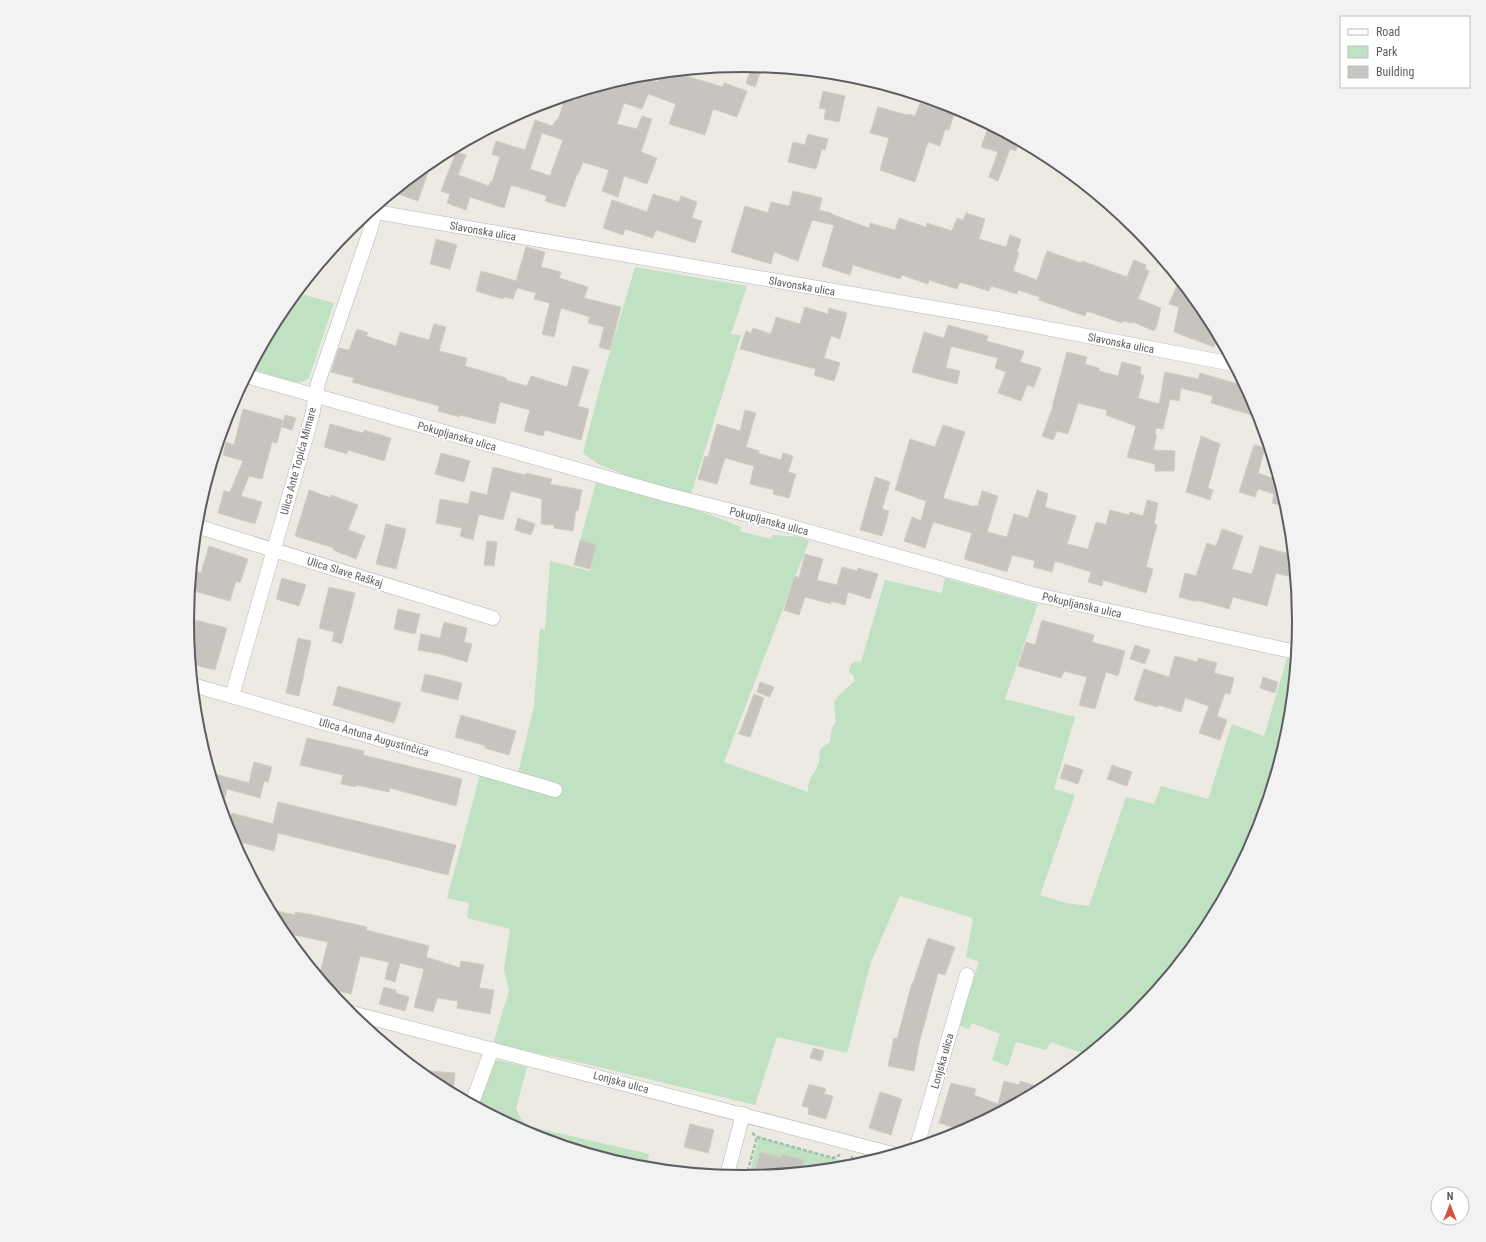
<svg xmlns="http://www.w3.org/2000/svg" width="1486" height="1242" font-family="'Roboto Condensed',sans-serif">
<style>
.green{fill:#c1e1c3}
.building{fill:#c7c4bf;stroke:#d0ccc1;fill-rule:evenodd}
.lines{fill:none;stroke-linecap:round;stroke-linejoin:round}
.street-casing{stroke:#b3b4b8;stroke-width:15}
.path{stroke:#9cc1a8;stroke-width:2.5;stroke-dasharray:4 2;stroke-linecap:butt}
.street{stroke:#fff;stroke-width:14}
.labels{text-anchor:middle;stroke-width:3.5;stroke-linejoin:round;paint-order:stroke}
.street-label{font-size:11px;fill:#5b5d61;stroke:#fff}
.rim{fill:none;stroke:#5b5d61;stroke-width:2}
</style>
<rect width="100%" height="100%" fill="#eceae2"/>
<g class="green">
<path d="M635,267L747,286L731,334L741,335L691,494L633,478L598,464L583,453L601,383Z"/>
<path d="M297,293L334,303L309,378L302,382H294L250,369L281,312Z"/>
<path d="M596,483L695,509L741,527L740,531L771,539L772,535L802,537L809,541L724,762L808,792C808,776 815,775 819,762C820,759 819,753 820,749L830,742L832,728L836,722L834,703L837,697L855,681L853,675L849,672C849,665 853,660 861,662L885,580L942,593L945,578L1038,604L1005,699L1075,717L1054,789L1075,795L1040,895L1066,903L1089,906L1126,797L1154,804L1161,786L1208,799L1232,724L1264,736L1287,658L1295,660L1288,730L1257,834L1205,930L1136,1014L1087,1055L1051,1042L1046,1050L1016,1042L1008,1066L992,1060L1000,1034L972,1023L969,1029L958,1025L979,962L966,957L973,918L900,896L871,962L847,1053L777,1037L755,1105L603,1068L493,1043L509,991L504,969L510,929L467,918L469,903L447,898L480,775L516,782L534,706L540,628L545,630L550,561L590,571L596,545L580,540Z"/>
<path d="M498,1060L527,1067L516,1109L521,1119L528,1126L649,1154L647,1168L634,1166L530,1135L478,1107L493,1064Z"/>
<path d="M759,1137L855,1165L749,1176Z"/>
</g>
<g class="building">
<path d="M752,66L762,67L755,87L746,83Z"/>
<path d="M661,73L674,77L676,73L723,87L724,83L747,91L737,117L713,109L705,135L669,124L676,104L648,94L642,109L624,103L617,124L637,129L642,116L652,119L641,152L657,158L647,184L624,176L618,197L602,191L609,170L583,162L578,174H577L565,207L545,201L547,196L511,185L504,208L470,197L466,210L447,203L450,194L441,191L456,152L466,155L458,175L489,186L490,182H492L500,157L492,154L496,141L525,150L535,120L552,126L559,117L565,98L576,101L580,92L635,76L639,75L658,82ZM542,133L563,140L550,176L530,169Z"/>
<path d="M823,91L845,96L839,122L824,119L826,109L819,108Z"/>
<path d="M938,102L956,108L949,130L945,129L940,146L928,142L915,182L880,170L889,138L870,133L878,107L907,115L908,114L915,116L920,103L936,109Z"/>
<path d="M989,125L1019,141L1016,151L1010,149L998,181L989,177L998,152L981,147Z"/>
<path d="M808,134L828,139L825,150L822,149L816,169L788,162L793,142L805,145Z"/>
<path d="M432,160L418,201L393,192L416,173Z"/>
<path d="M793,191L822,198L819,210L831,213V214L869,228L870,223L895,230L899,218L926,227L927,223L952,231L957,218L963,220L966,213L985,219L979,239L1006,247L1010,235L1021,239L1017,252L1019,253L1013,271L1037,280L1047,251L1081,263L1082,261L1127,277L1134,260L1146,265L1145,269L1149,271L1138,299L1161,308L1157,325L1154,331L1133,322L1132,323L1123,321L1122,323L1087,311L1085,316L1039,300L1040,297L1018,290L1017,294L991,286L989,291L960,282L957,289L929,280L928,284L902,275L900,279L853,265L850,275L822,266L834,225L812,220L798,261L774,252L771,264L731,252L745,206L768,213L771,202L789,206Z"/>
<path d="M653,194L679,202L681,196L697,202L692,218L702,221L695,243L656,230L653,238L625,229L623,235L603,228L612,200L647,212Z"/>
<path d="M436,239L457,245L450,269L430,264Z"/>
<path d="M526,247L545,252L541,267L561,272L559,278L588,287L584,298L621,307L610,350L599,347L604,327L588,323L590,317L561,308L554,337L542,334L550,303L534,299L536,293L517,288L513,299L504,297L503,299L476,291L481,271L516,281Z"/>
<path d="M1178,283L1184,286L1205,312L1218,335L1214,347L1174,332L1179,307L1169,304Z"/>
<path d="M805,307L828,314L829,308L847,313L840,339L831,336L824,358L840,363L834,381L814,375L816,369L740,349L746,331L751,333L753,328L771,334L776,317L800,324Z"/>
<path d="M434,324L446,327L439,351L467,358L465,366L506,378V380L527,386L531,376L567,387L573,366L589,370L578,406L589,409L581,440L545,430L543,436L524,431L530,410L500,402L495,424L460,415L459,417L438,411L439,406L352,382L354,378L331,372L339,348L349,350L357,329L368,333L366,336L396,346L400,332L429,340Z"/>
<path d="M948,325L988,336L986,341L1024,351L1020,362L1041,368L1034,387L1027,385L1021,401L998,393L1006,372L995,368L998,358L951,346L946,368L960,371L957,384L912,372L924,332L944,338Z"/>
<path d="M1067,352L1087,357L1085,364L1099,368V371L1118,376L1122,362L1141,367L1140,374L1144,376L1138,398L1159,404L1165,372L1198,379L1200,373L1245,386L1257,408L1259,417L1211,403L1213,396L1181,388L1179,401L1170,399L1163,429L1156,428L1155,435H1157L1153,450L1175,451L1174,471H1155V464L1127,457L1136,426L1106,415L1107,410L1078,403L1068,434L1057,431L1053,440L1042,436L1053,407H1052Z"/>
<path d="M243,409L283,420L277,443L272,442L262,479L249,476L241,496L262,502L255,524L218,513L224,491L230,492L243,461L223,455L226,442L234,445Z"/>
<path d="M745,410L756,413L746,447L759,451L758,453L781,460L783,453L793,456L788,472L796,474L789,498L773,494L774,490L750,484L754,466L725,458L717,484L698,479L705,456L708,457L717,424L740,431Z"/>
<path d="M285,415L296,418L292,430L282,427Z"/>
<path d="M330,424L363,433L364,430L391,438L384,461L348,450L347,454L324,447Z"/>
<path d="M943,425L965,432L943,498L975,507V505L978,506L982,491L998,496L987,532L1007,537L1014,514L1028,518L1037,490L1048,494L1045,507L1076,516L1067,544L1088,549L1096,522L1106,525L1110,510L1129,515L1130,512L1143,516L1147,500L1158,503L1154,524L1157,525L1146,567L1153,569L1146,593L1103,580L1102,586L1088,582L1091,572L1055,561L1052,572L1033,567L1035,561L1012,555L1007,572L964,559L972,533L933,522L925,548L904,541L912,517L921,521L926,501L895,490L910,439L935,447Z"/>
<path d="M1201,436L1220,444L1208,488L1213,490L1210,500L1186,492Z"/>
<path d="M1254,445L1265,448L1258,473L1278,480V479L1287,507L1272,503L1274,494L1258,489L1255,497L1239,492Z"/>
<path d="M441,453L470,461L464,482L435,474Z"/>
<path d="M493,467L525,475L526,473L552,479L550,484L582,490L578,511L576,510L573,531L554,528V525L541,524L542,499L511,491L503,520L479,514L473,540L460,536L462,528L436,523L440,499L468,504L471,491L487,495Z"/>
<path d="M875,477L890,482L882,509L889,511L882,536L860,530Z"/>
<path d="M309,490L331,498V495L358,505L348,530L365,536L356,559L333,550L334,548L295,536Z"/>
<path d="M518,518L535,524L531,535L515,530Z"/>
<path d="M386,524L406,529L396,569L376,564Z"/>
<path d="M1222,529L1243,536L1232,569L1252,574L1260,546L1293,555L1294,567L1291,577L1276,573L1267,606L1233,597L1229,609L1200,601H1193L1179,597L1185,573L1196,576L1207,543L1216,546Z"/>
<path d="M580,540L596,545L590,569L574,565Z"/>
<path d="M487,541L497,542L494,566L484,565Z"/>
<path d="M209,546L248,559L240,583L236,581L230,601L190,590L196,571L201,573Z"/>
<path d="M805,554L823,559L817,580L837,585L842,567L857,571L858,568L878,574L870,599L848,592L845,605L831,601V604L805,597L799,615L784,610L795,576L799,578Z"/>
<path d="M282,578L306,585L299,606L276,599Z"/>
<path d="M329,587L355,593L342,644L332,641L334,632L319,628Z"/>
<path d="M398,609L420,614L415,634L394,629Z"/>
<path d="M187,618L227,628L215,670L191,664Z"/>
<path d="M1042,620L1094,635L1092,642L1125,651L1118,676L1106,672L1095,709L1079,705L1087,677L1064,671L1061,678L1018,666L1026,642L1035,645Z"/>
<path d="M444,622L467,628L464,642L472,644L467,662L440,654L418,650L421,634L440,638Z"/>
<path d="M298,638L311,641L299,696L286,693Z"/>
<path d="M1135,645L1150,650L1145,664L1130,659Z"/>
<path d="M1175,656L1197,662L1199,658L1217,663L1214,673L1234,678L1230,694L1225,693L1217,716L1227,720L1220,740L1199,733L1209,706L1185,698L1181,712L1159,705L1158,707L1134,700L1144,669L1169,677Z"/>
<path d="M425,674L462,683L458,700L421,691Z"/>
<path d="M1263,677L1278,682L1275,693L1260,688Z"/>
<path d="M760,682L774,687L770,697L757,692Z"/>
<path d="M338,686L401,703L394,723L333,705Z"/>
<path d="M754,694L764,698L750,737L739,734Z"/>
<path d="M461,715L516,731L509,755L485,748L486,746L455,737Z"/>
<path d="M307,738L364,751L363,755L462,779L456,806L390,788L389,792L356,785V787L341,784L343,775L300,765Z"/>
<path d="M254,762L272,767L268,782L264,781L260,798L227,789L222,809L211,773L249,783Z"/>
<path d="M1065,764L1083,770L1078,784L1060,778Z"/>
<path d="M1112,765L1132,772L1127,786L1107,779Z"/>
<path d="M278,802L456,845L448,875L278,833L274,851L233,840L228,829L232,813L273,824Z"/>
<path d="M277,911L295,915V912L313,915L367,927L366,930L429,946L426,957L460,968L461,961L484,965L479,988L494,990L490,1014L457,1008L458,1001L437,998L433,1012L414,1007L424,969L400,963L395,982L385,979L389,962L360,956L351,994L329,989L319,977L328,942L290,934L288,939L281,930L275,919Z"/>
<path d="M928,938L955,947L945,975L938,973L919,1044L914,1071L888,1066L894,1038L897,1039L912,983H913Z"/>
<path d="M384,987L396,990V993L409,997L405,1011L379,1004Z"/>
<path d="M813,1048L824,1051L821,1061L810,1058Z"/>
<path d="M417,1070L455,1073L453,1093L434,1083Z"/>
<path d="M1004,1081L1019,1085L1020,1081L1036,1086L1034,1093L964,1130L939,1123L951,1083L976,1089L974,1095L998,1104Z"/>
<path d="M809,1084L826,1089L824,1094L833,1096L826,1119L808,1114L809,1108L802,1106Z"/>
<path d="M880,1092L902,1099L891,1135L869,1128Z"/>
<path d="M690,1124L714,1130L708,1153L684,1147Z"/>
<path d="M760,1152L781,1157L782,1154L804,1160L801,1171L754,1176Z"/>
</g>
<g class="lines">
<g class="street-casing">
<g id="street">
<path d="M370,211L998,319L1233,364"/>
<path d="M246,376L668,495L760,518L1033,594L1296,652"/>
<path d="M196,526L493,618"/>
<path d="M193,685L555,790"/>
<path d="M232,696L312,416L318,383L369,234L377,206"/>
<path d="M348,1012L893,1154"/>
<path d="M472,1103L492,1049"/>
<path d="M917,1146L967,975"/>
<path d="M727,1175L743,1114"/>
</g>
</g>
<g class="path">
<path d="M1252,843L1263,811"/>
<path d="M752,1133L757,1137L833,1158L840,1155"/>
<path d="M851,1157H852V1163L859,1164"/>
<path d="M746,1177L757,1137"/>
</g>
<use href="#street" class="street"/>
</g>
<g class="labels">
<g class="street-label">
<text transform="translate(483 231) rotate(10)" y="4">Slavonska ulica</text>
<text transform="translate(802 286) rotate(10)" y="4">Slavonska ulica</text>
<text transform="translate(1121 343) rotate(11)" y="4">Slavonska ulica</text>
<text transform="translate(457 436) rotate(16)" y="4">Pokupljanska ulica</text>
<text transform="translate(298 461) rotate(-75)" y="4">Ulica Ante Topića Mimare</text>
<text transform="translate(769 521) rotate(15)" y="4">Pokupljanska ulica</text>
<text transform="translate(345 572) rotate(17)" y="4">Ulica Slave Raškaj</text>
<text transform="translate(1082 605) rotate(13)" y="4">Pokupljanska ulica</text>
<text transform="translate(374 737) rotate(16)" y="4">Ulica Antuna Augustinčića</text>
<text transform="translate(942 1061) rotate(-74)" y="4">Lonjska ulica</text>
<text transform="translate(621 1082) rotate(15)" y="4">Lonjska ulica</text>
</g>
</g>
<path d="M0 0H1486V1242H0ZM194 621a549 549 0 1 1 1098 0a549 549 0 1 1-1098 0Z" fill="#f2f2f2" fill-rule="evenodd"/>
<path class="rim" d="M194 621a549 549 0 1 1 1098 0a549 549 0 1 1-1098 0Z"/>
<rect x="1340" y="16" width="130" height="72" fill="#ffffff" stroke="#bdbec0"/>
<rect x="1348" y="29" width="20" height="6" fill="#ffffff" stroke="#bdbec0"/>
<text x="1376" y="36" font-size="12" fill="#5b5d61">Road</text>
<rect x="1348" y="46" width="20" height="12" fill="#c1e1c3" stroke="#bdbec0"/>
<text x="1376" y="56" font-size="12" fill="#5b5d61">Park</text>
<rect x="1348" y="66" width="20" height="12" fill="#c7c4bf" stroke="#bdbec0"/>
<text x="1376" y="76" font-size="12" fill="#5b5d61">Building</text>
<g transform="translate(1450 1206)"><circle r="19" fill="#ffffff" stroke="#bdbec0"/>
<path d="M0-3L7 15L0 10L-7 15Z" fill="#d6523e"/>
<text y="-6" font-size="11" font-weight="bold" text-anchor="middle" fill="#5b5d61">N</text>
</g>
</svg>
